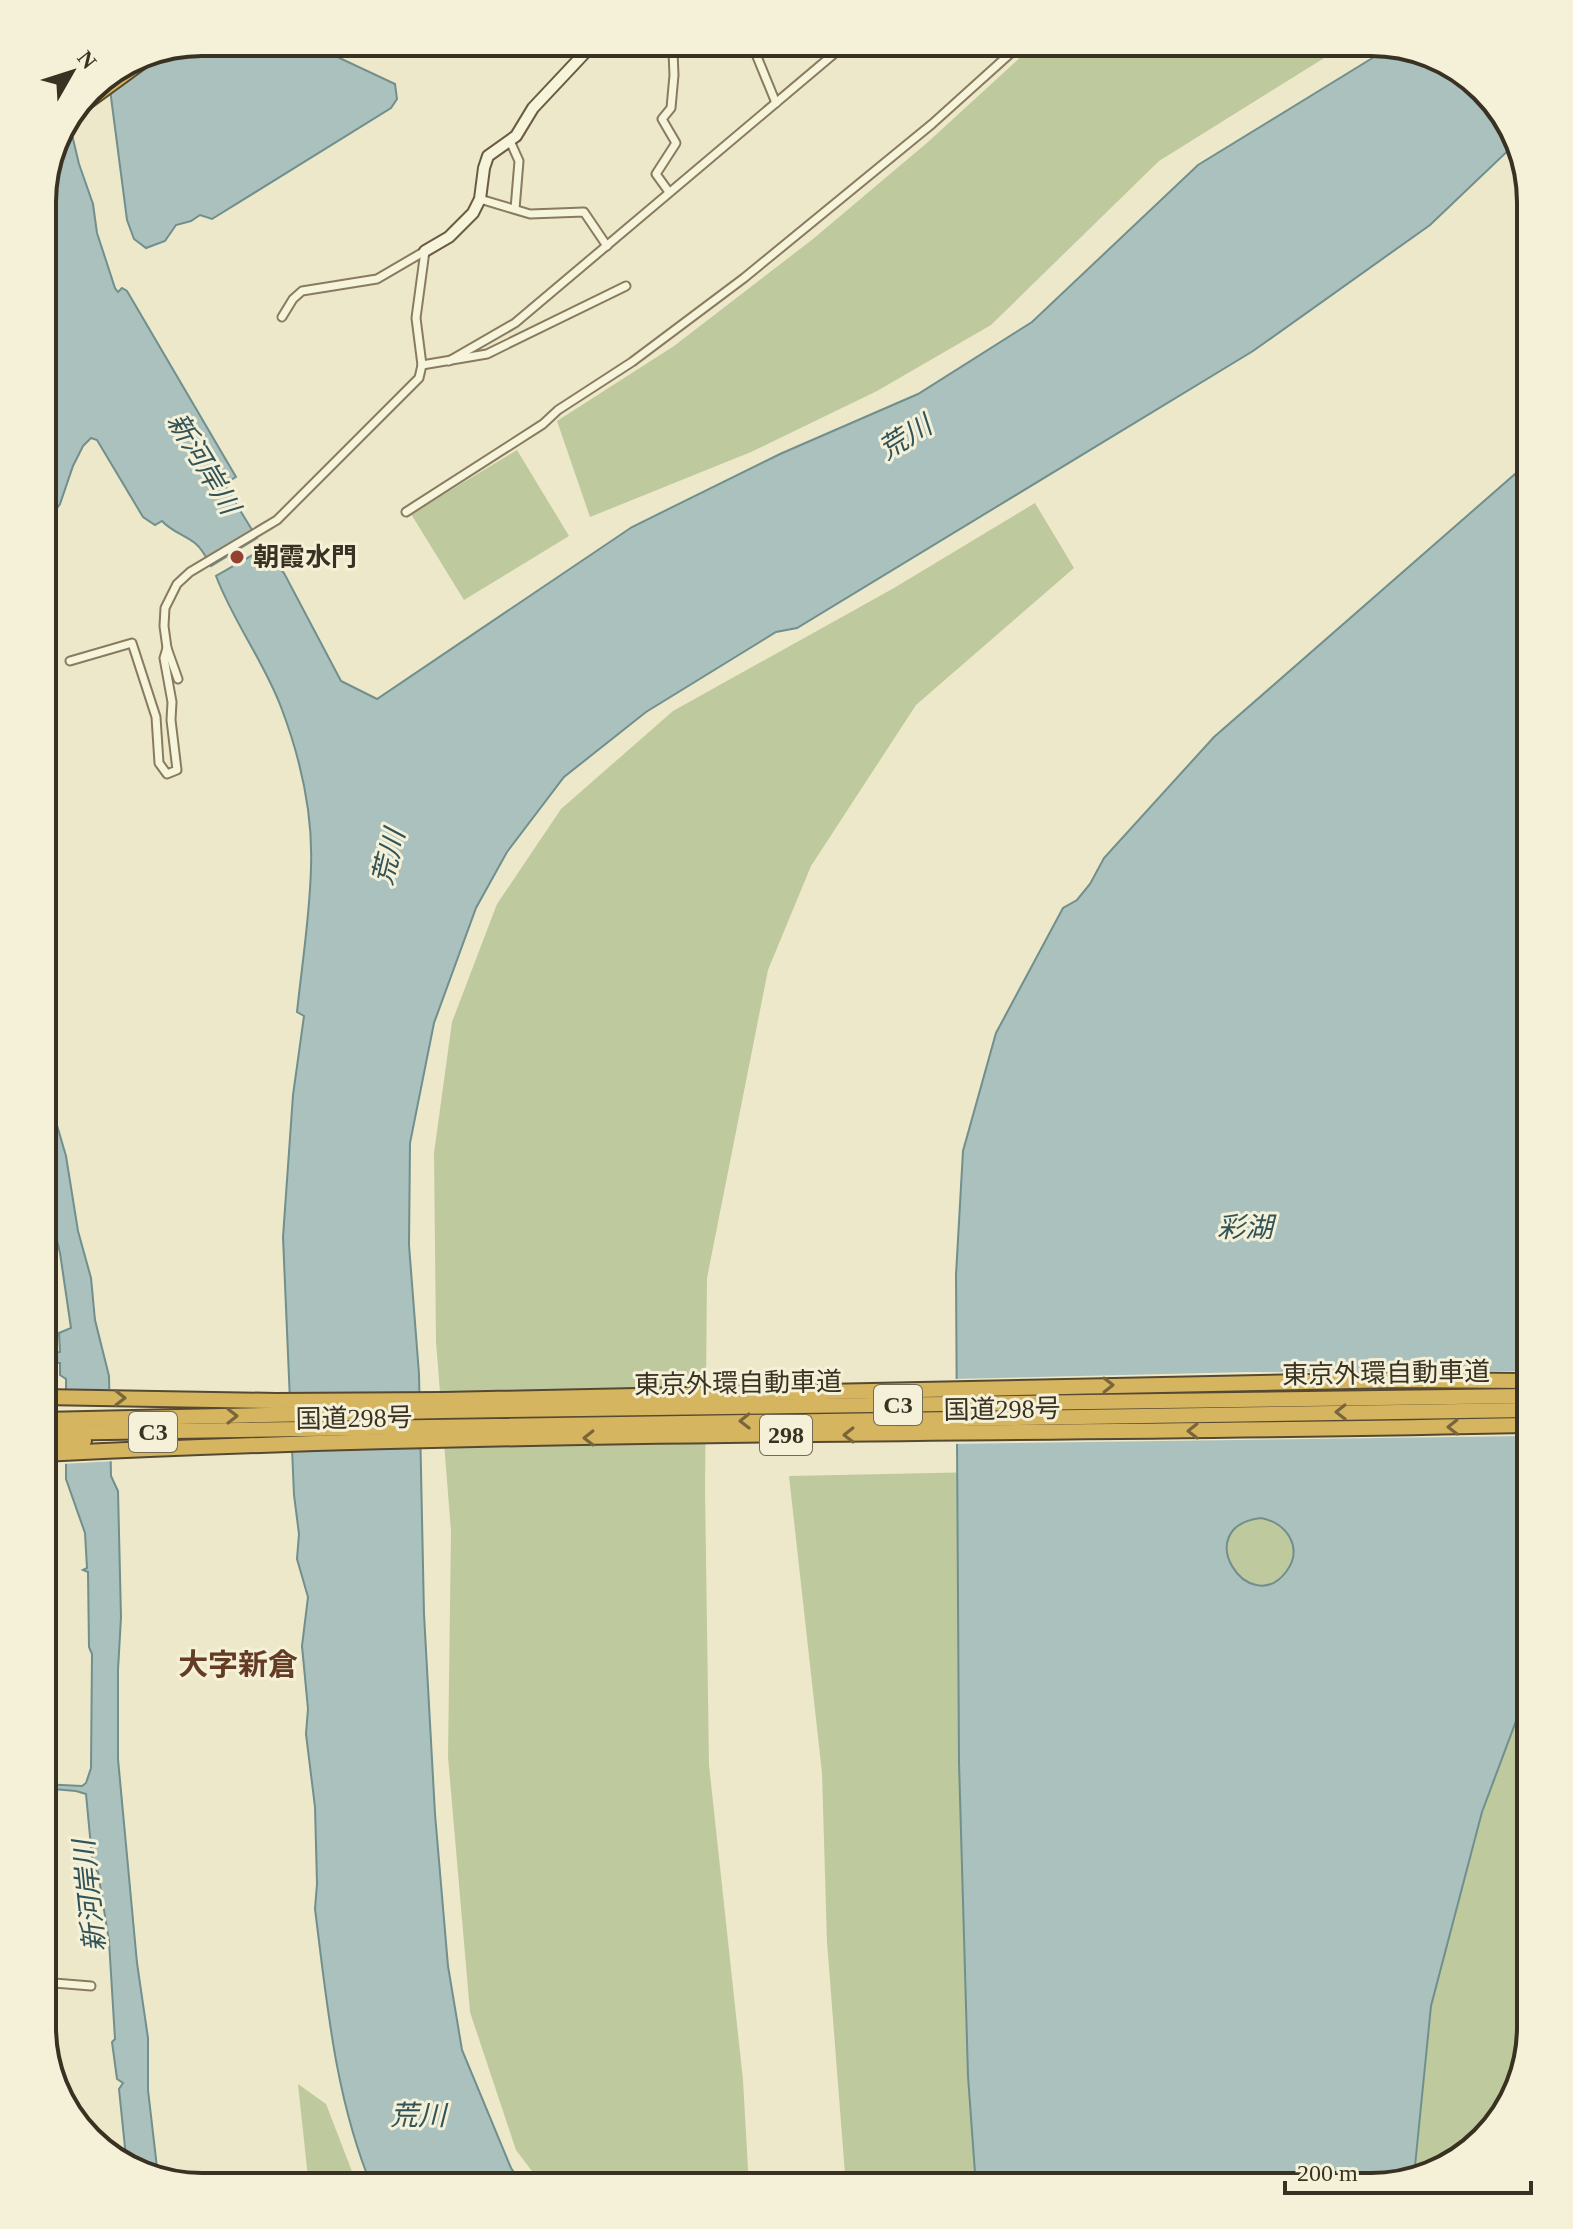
<svg xmlns="http://www.w3.org/2000/svg" width="1573" height="2229" font-family="'Times New Roman','Noto Sans JP',serif">
<style>
.green{fill:#beca9d}
.water{fill:#aac1be;stroke:#708f8d;stroke-width:2;fill-rule:evenodd}
.pier{fill:#ede8c9}
.lines{fill:none;stroke-linecap:round;stroke-linejoin:round}
.canal{stroke:#aac1be;stroke-width:9}
.street-casing{stroke:#887b5f;stroke-width:11}
.secondary-casing{stroke:#6a5c42;stroke-width:14}
.highway-casing{stroke:#564932;stroke-width:18}
.street{stroke:#f7f4dc;stroke-width:7}
.secondary{stroke:#f7f4dc;stroke-width:10}
.highway{stroke:#d6b560;stroke-width:14}
.oneway{stroke:#78663a}
.poi-dot{fill:#944132;stroke:#f4f1d8;stroke-width:3}
.labels{text-anchor:middle;stroke-width:6;stroke-linejoin:round;paint-order:stroke}
.shield{fill:#f4f1d8;stroke:#716b58;stroke-width:2}
.shield-label{font-size:24px;font-weight:bold;fill:#393121}
.poi-label{font-size:26px;font-weight:bold;fill:#393121;stroke:#f4f1d8;text-anchor:start}
.street-label{font-size:26px;fill:#393121;stroke:#f4f1d8}
.water-label{font-size:28px;font-style:italic;fill:#325458;stroke:#f4f1d8}
.quarter-label{font-size:30px;font-weight:bold;fill:#643b23;stroke:#f4f1d8}
.rim{fill:none;stroke:#393121;stroke-width:4}
</style>
<rect width="100%" height="100%" fill="#ede8c9"/>
<g class="green">
<path d="M1037,42H1350L1159,161L991,325L877,391L751,452L590,517L557,421L674,346L813,239L928,142Z"/>
<path d="M517,450L569,536L464,600L411,514Z"/>
<path d="M1035,503L1074,568L916,705L811,866L768,970L707,1278L705,1489L709,1765L743,2080L749,2187H544L516,2150L470,2012L448,1757L451,1531L436,1342L434,1153L452,1022L497,904L561,809L673,711L894,588Z"/>
<path d="M1531,1461V2027L1510,2107L1451,2165L1371,2187H846L827,1942L822,1773L789,1476Z"/>
<path d="M298,2084L326,2104L358,2187H309Z"/>
</g>
<g class="water">
<path d="M202,42H311L316,47L395,84L397,99L391,108L212,219L200,215L191,221L176,225L165,241L146,248L134,239L127,220L108,74L141,54Z"/>
<path d="M1392,46L1451,64L1509,122L1515,144L1430,225L1253,351L797,628L776,632L646,712L564,777L507,852L476,908L434,1023L410,1143L409,1245L419,1374L424,1614L435,1814L448,1966L462,2050L511,2168L524,2187H372C335,2098 327,2003 315,1909L317,1884L315,1807L306,1734L308,1709L302,1646L308,1597L297,1559L299,1534L294,1495L283,1237L293,1095L304,1016L297,1012C302,964 310,915 311,867C313,813 300,757 281,707C263,660 234,623 216,576L263,549L284,573L341,681L377,699L632,527L780,454L918,394L1032,322L1198,165Z"/>
<path d="M68,118L79,164L93,204L97,233L115,288L118,292L122,288L127,291L236,477L224,484L257,538L211,566C207,559 203,550 196,544C185,535 172,532 162,521L155,525L143,517L97,440L91,438L83,446L73,466L60,504L55,511L42,569V191L59,131Z"/>
<path d="M1531,460V1681L1482,1812L1431,2006L1414,2176L1371,2187H976L968,2076L959,1762L956,1275L963,1151L996,1033L1063,908L1077,900L1090,884L1104,858L1214,737ZM1261,1518C1287,1523 1304,1548 1286,1572C1249,1620 1188,1527 1261,1518Z"/>
<path d="M42,909L54,1115L66,1156L78,1231L91,1278L95,1320L109,1376L111,1476L118,1491L121,1617L118,1670V1759L137,1963L148,2038V2090L158,2176L127,2167L119,2089L123,2083L117,2079L112,2042L115,2039L109,1941L98,1872L93,1868L86,1794L76,1791L42,1788V1784L82,1786L86,1783L91,1768L92,1654L89,1647L88,1572L83,1570L87,1568L85,1533L66,1479V1379L60,1375V1363L45,1362V1354L60,1352L59,1333L71,1328L60,1253L42,1177Z"/>
</g>
<g class="pier">
<path d="M1531,1371V1436L952,1444V1379L1248,1372Z"/>
<path d="M62,1389H114L115,1461L62,1464Z"/>
</g>
<g class="lines">
<path class="canal" d="M225,546L243,574"/>
<g class="street-casing">
<g id="street">
<path d="M640,42L673,52L715,42"/>
<path d="M751,42L776,103"/>
<path d="M510,141L519,161L515,209"/>
<path d="M669,192L656,174L676,143L662,119L671,108L674,75L673,52"/>
<path d="M480,199L530,214L584,212L607,246"/>
<path d="M282,317L293,299L302,291L377,279L425,251"/>
<path d="M449,361L515,323L848,42"/>
<path d="M422,365L487,354L626,286"/>
<path d="M406,512L543,424L558,410L632,362L744,278L932,124L1023,42"/>
<path d="M70,661L132,643L156,717L159,763L167,774L177,770L171,720L172,702L164,658L167,648"/>
<path d="M178,679L167,648L164,626L165,608L177,584L190,572L277,520L419,378L422,365L416,318L425,251"/>
<path d="M42,1982L91,1986"/>
</g>
</g>
<g class="secondary-casing">
<path id="secondary" d="M425,251L449,237L473,213L480,199L484,168L488,156L516,136L533,108L595,42"/>
</g>
<g class="highway-casing">
<g id="highway">
<path d="M75,110L156,51"/>
<path d="M42,1397L276,1401L443,1400L1400,1380L1531,1381"/>
<path d="M42,1420L443,1411L1531,1396"/>
<path d="M42,1433L1531,1410"/>
<path d="M42,1444L84,1441"/>
<path d="M42,1454C538,1429 1035,1436 1531,1425"/>
</g>
</g>
<use href="#street" class="street"/>
<use href="#secondary" class="secondary"/>
<use href="#highway" class="highway"/>
</g>
<defs><path id="oneway-chevron" d="M-2-3.5L2.5 0L-2 3.5" fill="none" stroke-width="1.6" stroke-linecap="round" stroke-linejoin="round" transform="scale(2)"/></defs>
<g class="oneway">
<use href="#oneway-chevron" transform="translate(1108 1385) rotate(-1)"/>
<use href="#oneway-chevron" transform="translate(120 1398) rotate(1)"/>
<use href="#oneway-chevron" transform="translate(1341 1412) rotate(179)"/>
<use href="#oneway-chevron" transform="translate(232 1416)"/>
<use href="#oneway-chevron" transform="translate(745 1421) rotate(179)"/>
<use href="#oneway-chevron" transform="translate(1453 1427) rotate(179)"/>
<use href="#oneway-chevron" transform="translate(1193 1431) rotate(179)"/>
<use href="#oneway-chevron" transform="translate(849 1435) rotate(179)"/>
<use href="#oneway-chevron" transform="translate(589 1438) rotate(179)"/>
</g>
<circle class="poi-dot" cx="237" cy="557" r="8"/>
<g class="labels">
<g class="shield">
<rect x="874" y="1385" width="48" height="40" rx="6"/>
<rect x="129" y="1412" width="48" height="40" rx="6"/>
<rect x="760" y="1415" width="52" height="40" rx="6"/>
</g>
<g class="shield-label">
<text x="898" y="1413">C3</text>
<text x="153" y="1440">C3</text>
<text x="786" y="1443">298</text>
</g>
<g class="poi-label">
<text x="253" y="566">朝霞水門</text>
</g>
<g class="street-label">
<text transform="translate(1386 1373) rotate(-1)" y="9">東京外環自動車道</text>
<text transform="translate(738 1383) rotate(-1)" y="9">東京外環自動車道</text>
<text transform="translate(1002 1409) rotate(-1)" y="9">国道298号</text>
<text transform="translate(354 1418) rotate(-1)" y="9">国道298号</text>
</g>
<g class="water-label">
<text transform="translate(905 437) rotate(-32)" y="10">荒川</text>
<text transform="translate(204 463) rotate(59)" y="10">新河岸川</text>
<text transform="translate(388 857) rotate(-76)" y="10">荒川</text>
<text x="1245" y="1237">彩湖</text>
<text transform="translate(89 1896) rotate(-96)" y="10">新河岸川</text>
<text x="418" y="2125">荒川</text>
</g>
<g class="quarter-label">
<text x="238" y="1675">大字新倉</text>
</g>
</g>
<path d="M0 0H1573V2229H0ZM202 56H1371A146 146 0 0 1 1517 202V2027A146 146 0 0 1 1371 2173H202A146 146 0 0 1 56 2027V202A146 146 0 0 1 202 56Z" fill="#f4f1d8" fill-rule="evenodd"/>
<path class="rim" d="M202 56H1371A146 146 0 0 1 1517 202V2027A146 146 0 0 1 1371 2173H202A146 146 0 0 1 56 2027V202A146 146 0 0 1 202 56Z"/>
<g transform="translate(72 72) rotate(51)" stroke="#f4f1d8" stroke-width="6" paint-order="stroke">
<path d="M0-6L14 30L0 20L-14 30Z" fill="#393121"/>
<text y="-12" font-size="22" font-weight="bold" text-anchor="middle" fill="#393121">N</text>
</g>
<path d="M1285 2181v12h246v-12" fill="none" stroke="#393121" stroke-width="4"/>
<text x="1297" y="2181" font-size="24" fill="#393121" stroke="#f4f1d8" stroke-width="6" paint-order="stroke">200 m</text>
</svg>
